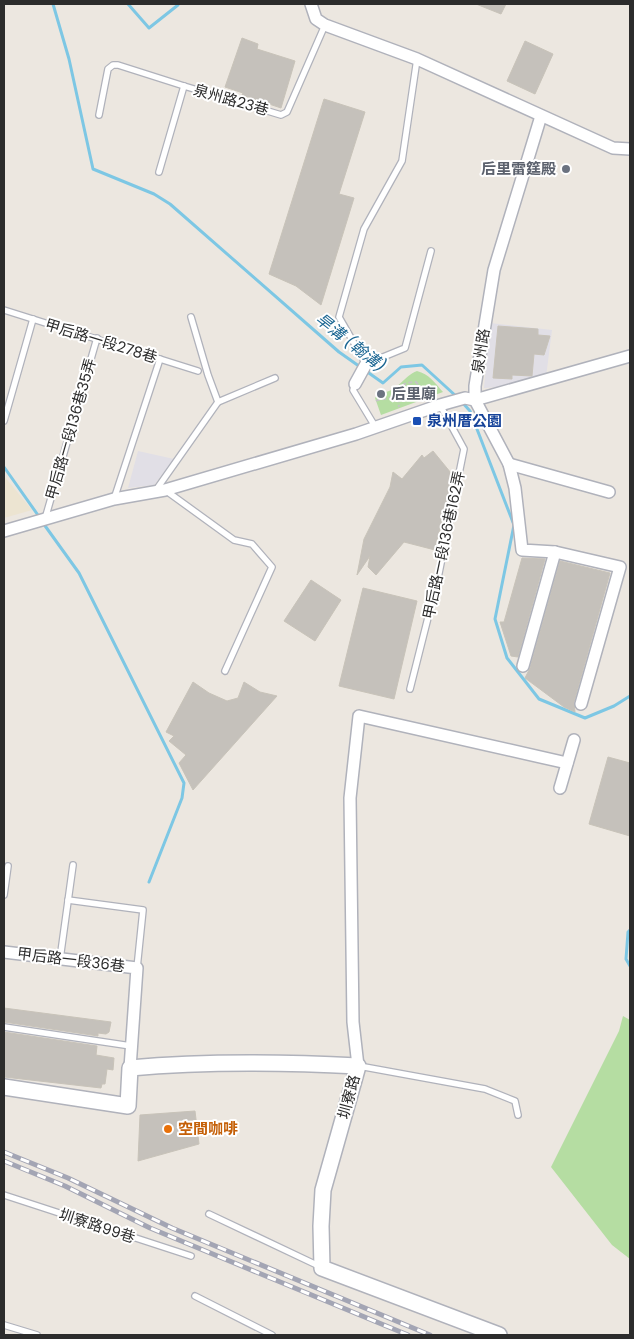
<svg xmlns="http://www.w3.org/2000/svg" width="634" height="1339" font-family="Poppins,'Noto Sans TC',sans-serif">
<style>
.industrial{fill:#e1dfe6}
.education{fill:#ece4d1}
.green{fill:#b5dda2}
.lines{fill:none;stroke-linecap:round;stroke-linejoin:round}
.stream{stroke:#7dc7e4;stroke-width:3}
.building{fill:#c5c1bb;stroke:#c8c3b9}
.lane-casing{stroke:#b0b2bb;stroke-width:8}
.street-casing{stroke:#b0b2bb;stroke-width:14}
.secondary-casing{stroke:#b0b2bb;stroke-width:18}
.path{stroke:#c4c4c4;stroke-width:2;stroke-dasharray:4 2.5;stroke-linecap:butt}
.lane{stroke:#fff;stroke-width:5.5}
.street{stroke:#fff;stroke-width:11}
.secondary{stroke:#fff;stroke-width:15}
.rail-casing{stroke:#a3a5b4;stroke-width:5}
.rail{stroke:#fff;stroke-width:3;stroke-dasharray:9;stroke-linecap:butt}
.worship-dot{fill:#6b7280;stroke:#fff;stroke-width:2}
.transit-dot{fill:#1a4fb4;stroke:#fff;stroke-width:2}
.food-dot{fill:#e8710a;stroke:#fff;stroke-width:2}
.labels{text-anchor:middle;stroke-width:4;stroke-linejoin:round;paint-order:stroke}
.street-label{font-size:15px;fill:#2c2c2c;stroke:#fff}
.worship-label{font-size:15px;font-weight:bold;fill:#5b616d;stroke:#fff;text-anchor:end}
.transit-label{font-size:15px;font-weight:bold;fill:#164399;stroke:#fff;text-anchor:start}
.food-label{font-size:15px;font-weight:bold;fill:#c56008;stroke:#fff;text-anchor:start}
.water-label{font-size:16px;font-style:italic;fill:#1b6692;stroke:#fff}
</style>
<rect width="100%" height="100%" fill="#ece7e0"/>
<g class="industrial">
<path d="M490,323L552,330L546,377L515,386L484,388Z"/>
<path d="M138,451L174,459L154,485L128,488Z"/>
</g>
<path class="education" d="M4,476L32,510L4,518Z"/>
<g class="green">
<path d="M417,371C429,374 435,383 443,392L381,415L375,398L380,392C397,394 403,376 417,371Z"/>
<path d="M623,1016L630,1020V1259L612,1245L551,1167L619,1031Z"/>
</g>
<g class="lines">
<g class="stream">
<path d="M53,4L69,59L93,169L154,194L170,204L339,352L383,383L401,367L422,365L457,397"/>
<path d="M128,4L149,28L178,5L177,4"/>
<path d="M461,401L470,411L514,525L495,619L507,658L539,699L585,718L614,706L630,696"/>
<path d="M4,467L40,518"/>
<path d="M43,523L79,573L184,783L182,798L149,882"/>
<path d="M630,930L628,932L626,959L630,966"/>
</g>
</g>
<g class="building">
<path d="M476,4H506L501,14Z"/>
<path d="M242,38L258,44L257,49L295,61L281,108L242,95L243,93L225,87Z"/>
<path d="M525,41L553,54L535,94L507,81Z"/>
<path d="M324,99L365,112L339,194L354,198L321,305L296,286L269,274Z"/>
<path d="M498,326L538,329V335L550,336L544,355L534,354L532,376L512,375V379L493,378Z"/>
<path d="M433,451L451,473L452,479L435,550L404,542L376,575L368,567L370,556L357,575L364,539L390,487L393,472L402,479L422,455L424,458Z"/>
<path d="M522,558L545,559L518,657L511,656L500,622H504Z"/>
<path d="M560,561L610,573L574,702L575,712L564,707L525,678L530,668Z"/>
<path d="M311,580L341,600L315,641L284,621Z"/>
<path d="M363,588L417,601L394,699L339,686Z"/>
<path d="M193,682L209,693L227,701L238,698L244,682L260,692L277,696L193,790L179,763L186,755L169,741L174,736L166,732Z"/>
<path d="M608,757L630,763V836L589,824Z"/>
<path d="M4,1008L111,1022L109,1032L106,1034L98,1033V1036L4,1022Z"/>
<path d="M4,1032L97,1046L96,1055L114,1058L113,1070L107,1069L105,1084H102L101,1088L4,1077Z"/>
<path d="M195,1111L199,1144L138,1161L140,1115Z"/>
</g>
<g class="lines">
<g class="lane-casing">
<g id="lane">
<path d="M417,59L402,161L364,229L339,317L366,364L405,348L431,251"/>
<path d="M99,115L108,69L113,65H118L184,86L281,115L287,112L325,25"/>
<path d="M159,172L184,86"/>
<path d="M4,310L198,371"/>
<path d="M355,384L353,390L376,428"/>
<path d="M218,402L275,378"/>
<path d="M4,421L33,319"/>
<path d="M156,490L218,402L208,375L191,317"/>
<path d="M165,490L234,540L252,544L272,567L225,671"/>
<path d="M114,499L160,359"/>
<path d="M45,519L97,338"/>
<path d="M410,689L438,578L464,449L440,405"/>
<path d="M4,895L8,866"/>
<path d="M68,900L143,910L137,968"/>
<path d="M60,959L73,865"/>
<path d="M4,1027L131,1046"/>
<path d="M359,1066L485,1089L515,1101L518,1115"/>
<path d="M4,1195L191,1256"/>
<path d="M209,1214L321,1267"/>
<path d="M195,1296L272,1335"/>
<path d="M4,1325L37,1335"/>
</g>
</g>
<g class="street-casing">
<g id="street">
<path d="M311,4L316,19L325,25L417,59L613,148L630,149"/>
<path d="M541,116L494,270L475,386V400L509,464L515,488L522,550L555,552L620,567L581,704"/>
<path d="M355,384L366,364"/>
<path d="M509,464L609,492"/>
<path d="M4,531L114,499L165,490L356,434L440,405L465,398L475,400L630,356"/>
<path d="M523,666L555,552"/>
<path d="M560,788L574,740"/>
<path d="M4,952L137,968L130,1068"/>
<path d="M358,1066L353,1022L350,798L359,716L567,763"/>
</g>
</g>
<g class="secondary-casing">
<path id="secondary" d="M4,1087L128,1106L130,1068C206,1061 282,1062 358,1066L323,1190L321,1226L322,1268L499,1335"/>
</g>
<g class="path">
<path d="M397,392L399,407"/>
<path d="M376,401C381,398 387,400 392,397C403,390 396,383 416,382L421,388V393L414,395"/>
</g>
<use href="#lane" class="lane"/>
<use href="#street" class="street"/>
<use href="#secondary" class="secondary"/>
<g class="rail-casing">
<g id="rail">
<path d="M4,1152L68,1178L172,1228L430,1335"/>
<path d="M4,1161L65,1186L150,1228L408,1335"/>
</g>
</g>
<use href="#rail" class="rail"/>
</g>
<g class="worship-dot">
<circle cx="566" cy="169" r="5"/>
<circle cx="381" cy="394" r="5"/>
</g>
<rect class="transit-dot" x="412" y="416" width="10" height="10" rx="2.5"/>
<circle class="food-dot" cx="168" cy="1129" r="5"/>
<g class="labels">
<g class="street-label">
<text transform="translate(231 100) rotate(16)" y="5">泉州路23巷</text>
<text transform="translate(101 341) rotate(17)" y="5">甲后路一段278巷</text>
<text transform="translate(481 351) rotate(-81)" y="5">泉州路</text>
<text transform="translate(71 429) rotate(-74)" y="5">甲后路一段136巷35弄</text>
<text transform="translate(444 545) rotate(-78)" y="5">甲后路一段136巷162弄</text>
<text transform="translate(71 960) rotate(7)" y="5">甲后路一段36巷</text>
<text transform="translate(349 1097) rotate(-75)" y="5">圳寮路</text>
<text transform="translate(97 1226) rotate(18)" y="5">圳寮路99巷</text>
</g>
<g class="worship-label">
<text x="556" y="174">后里雷筳殿</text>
<text x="391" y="399" text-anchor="start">后里廟</text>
</g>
<g class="transit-label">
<text x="427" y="426">泉州厝公園</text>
</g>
<g class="food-label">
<text x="178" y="1134">空間咖啡</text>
</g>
<g class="water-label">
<text transform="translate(351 342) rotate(38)" y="6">旱溝 (翰溝)</text>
</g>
</g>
<rect width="634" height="1339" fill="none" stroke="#2c2c2c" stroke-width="10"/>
</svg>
